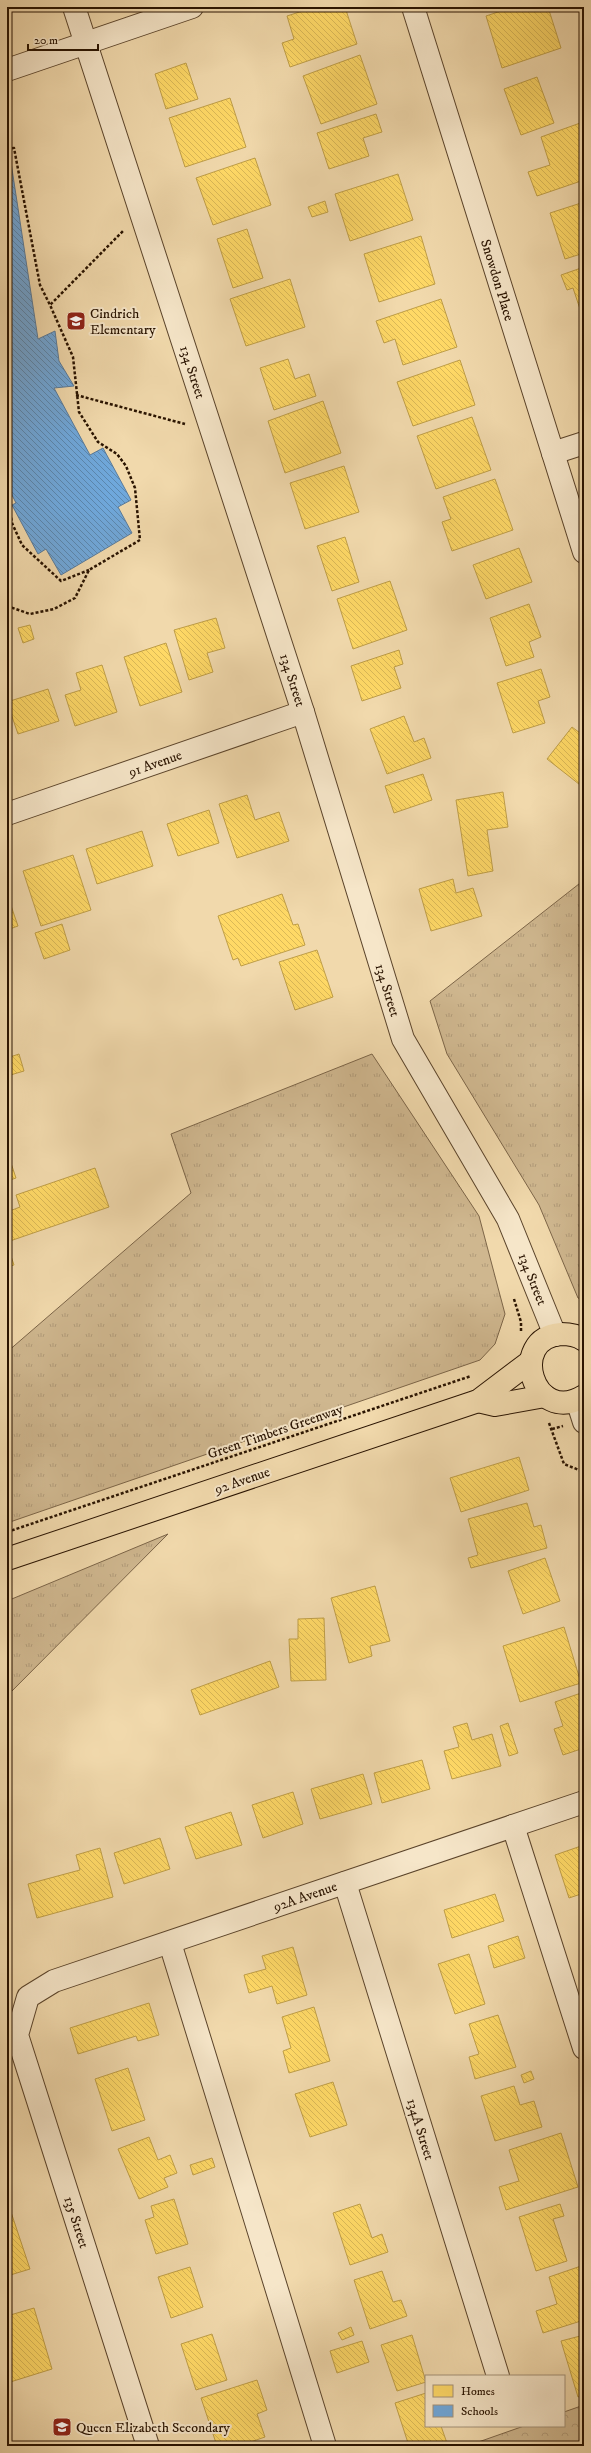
<svg xmlns="http://www.w3.org/2000/svg" width="591" height="2453" font-family="'IM FELL DW Pica',serif">
<style>
.grass{fill:url(#grass-tufts);stroke:#7c6548}
.park{fill:url(#park-crowns);stroke:#7c6548}
.homes{fill:url(#homes-back-hatch);stroke:#bf9e47}
.schools{fill:url(#schools-back-hatch);stroke:#5a7b9a}
.lines{fill:none;stroke-linecap:round;stroke-linejoin:round}
.minor-casing{stroke:#5b442b;stroke-width:24}
.major-casing{stroke:#291300;stroke-width:24}
.path{stroke:#291300;stroke-width:2.5;stroke-dasharray:3 2;stroke-linecap:butt}
.minor{stroke:#f6e6c9;stroke-width:22}
.major{stroke:#f1d9ac;stroke-width:22}
.labels{text-anchor:middle;stroke-width:4;stroke-linejoin:round;paint-order:stroke}
.street-label{font-size:14px;fill:#291300;stroke:#f6e6c9}
.poi-label{font-size:14px;fill:#291300;stroke:#f6e6c9;text-anchor:start}
</style>
<defs>
<pattern id="grass-tufts" width="24" height="20" patternUnits="userSpaceOnUse"><rect width="24" height="20" fill="#cfb78f"/><path d="M3 7l-1-3M5 7V3M7 7l1-3M15 17l-1-3M17 17v-4M19 17l1-3" fill="none" stroke="#b29c7a"/></pattern>
<pattern id="park-crowns" width="20" height="18" patternUnits="userSpaceOnUse"><rect width="20" height="18" fill="#cfb78f"/><path d="M2 6a3 3 0 1 1 6 0M12 15a3 3 0 1 1 6 0" fill="none" stroke="#b29c7a"/></pattern>
<pattern id="homes-back-hatch" width="6" height="6" patternUnits="userSpaceOnUse"><rect width="6" height="6" fill="#ffd966"/><path d="M-1 5l2 2M0 0l6 6M5-1l2 2" fill="none" stroke="#dbb957"/></pattern>
<pattern id="schools-back-hatch" width="6" height="6" patternUnits="userSpaceOnUse"><rect width="6" height="6" fill="#6fa8dc"/><path d="M-1 5l2 2M0 0l6 6M5-1l2 2" fill="none" stroke="#5b88b0"/></pattern>
</defs>
<rect width="100%" height="100%" fill="#f1d9ac"/>
<filter id="stains"><feTurbulence type="fractalNoise" baseFrequency=".005" numOctaves="4"/><feColorMatrix values="0 0 0 0 .2 0 0 0 0 .09 0 0 0 0 .02 0 0 0 .5 -.17"/></filter>
<radialGradient id="worn" r=".72"><stop offset=".6" stop-color="#630" stop-opacity="0"/><stop offset="1" stop-color="#630" stop-opacity=".3"/></radialGradient>
<g class="grass">
<path d="M584,880V1300L578,1298L539,1205L447,1054L430,1001Z"/>
<path d="M372,1054L479,1216L505,1314L495,1344L480,1360L7,1523V1352L191,1193L171,1134Z"/>
<path d="M168,1534L7,1696V1601Z"/>
</g>
<path class="park" d="M584,2405V2446H467L524,2426H564V2412Z"/>
<g class="homes">
<path d="M315,7H345L357,44L290,67L282,43L294,39L287,16Z"/>
<path d="M513,7H548L561,48L502,68L486,16Z"/>
<path d="M360,55L377,104L321,124L303,76Z"/>
<path d="M186,63L198,99L166,109L155,74Z"/>
<path d="M537,77L554,123L521,135L504,89Z"/>
<path d="M230,98L246,147L185,167L169,118Z"/>
<path d="M376,114L382,132L363,138L369,156L329,169L317,133Z"/>
<path d="M583,122L584,180L537,196L528,172L550,165L541,137Z"/>
<path d="M255,158L271,205L213,225L196,178Z"/>
<path d="M398,174L413,220L350,241L335,194Z"/>
<path d="M325,201L328,212L312,217L308,207Z"/>
<path d="M581,203L584,211V253L565,259L550,213Z"/>
<path d="M247,229L263,278L233,288L217,239Z"/>
<path d="M421,236L435,284L379,302L364,254Z"/>
<path d="M584,267V321L573,288L567,290L561,275Z"/>
<path d="M290,279L305,327L246,346L230,299Z"/>
<path d="M441,299L457,347L403,365L395,339L384,343L376,321Z"/>
<path d="M288,359L295,379L309,374L316,396L274,410L260,368Z"/>
<path d="M460,360L475,405L413,426L397,382Z"/>
<path d="M323,401L341,453L285,473L268,421Z"/>
<path d="M472,417L491,470L436,489L417,436Z"/>
<path d="M344,466L359,512L305,529L290,483Z"/>
<path d="M495,479L513,530L452,551L442,522L451,519L443,497Z"/>
<path d="M345,537L359,582L332,591L317,546Z"/>
<path d="M519,548L532,582L486,599L473,565Z"/>
<path d="M390,581L407,630L353,649L337,599Z"/>
<path d="M529,604L541,637L529,642L534,657L506,666L490,618Z"/>
<path d="M216,618L225,648L207,653L213,672L189,680L174,630Z"/>
<path d="M30,625L34,639L23,643L18,628Z"/>
<path d="M166,643L182,692L140,706L124,657Z"/>
<path d="M399,650L403,664L394,667L401,688L362,701L351,666Z"/>
<path d="M102,665L117,712L75,726L65,695L81,690L76,673Z"/>
<path d="M541,669L550,697L538,701L545,723L513,733L497,683Z"/>
<path d="M48,689L59,721L18,734L7,702Z"/>
<path d="M404,716L414,742L424,738L431,758L387,774L370,729Z"/>
<path d="M572,727L584,736V788L547,759Z"/>
<path d="M423,774L432,800L394,813L385,786Z"/>
<path d="M503,792L508,827L487,830L493,871L468,876L456,800Z"/>
<path d="M247,795L255,820L279,812L289,841L237,858L219,804Z"/>
<path d="M209,810L219,843L178,856L167,824Z"/>
<path d="M142,831L153,866L97,884L86,849Z"/>
<path d="M73,855L91,910L41,926L23,871Z"/>
<path d="M453,879L456,893L473,888L482,916L431,931L419,889Z"/>
<path d="M7,894L18,926L7,930Z"/>
<path d="M282,894L293,925L298,924L305,945L241,966L238,958L233,960L218,916Z"/>
<path d="M62,924L70,950L44,959L35,933Z"/>
<path d="M317,950L333,997L295,1010L279,962Z"/>
<path d="M19,1054L24,1071L7,1076V1058Z"/>
<path d="M7,1151L16,1178L7,1181Z"/>
<path d="M95,1168L109,1207L7,1242V1212L20,1207L16,1195Z"/>
<path d="M7,1244L14,1265L7,1267Z"/>
<path d="M519,1457L529,1490L461,1512L450,1478Z"/>
<path d="M527,1503L534,1527L541,1525L547,1548L471,1568L468,1558L478,1555L468,1519Z"/>
<path d="M545,1558L560,1601L523,1614L508,1571Z"/>
<path d="M375,1586L390,1641L370,1646L372,1656L349,1663L331,1598Z"/>
<path d="M324,1618L326,1680L291,1681L289,1639H298V1619Z"/>
<path d="M564,1627L581,1683L520,1702L503,1646Z"/>
<path d="M270,1661L279,1687L200,1715L191,1690Z"/>
<path d="M584,1692V1748L563,1755L554,1729L563,1726L555,1702Z"/>
<path d="M467,1723L472,1740L492,1734L501,1766L452,1779L444,1751L459,1747L453,1727Z"/>
<path d="M508,1723L518,1753L509,1756L500,1726Z"/>
<path d="M422,1760L430,1789L382,1803L374,1773Z"/>
<path d="M363,1774L372,1804L320,1819L311,1789Z"/>
<path d="M293,1792L303,1824L263,1838L252,1805Z"/>
<path d="M231,1812L242,1845L196,1859L185,1827Z"/>
<path d="M160,1838L170,1869L124,1884L114,1853Z"/>
<path d="M584,1845V1893L569,1898L555,1855Z"/>
<path d="M100,1848L113,1897L37,1918L28,1884L80,1870L76,1855Z"/>
<path d="M495,1894L504,1921L452,1938L444,1910Z"/>
<path d="M518,1936L525,1958L494,1968L488,1946Z"/>
<path d="M293,1947L307,1995L277,2004L272,1986L249,1993L244,1975L266,1969L262,1956Z"/>
<path d="M469,1954L485,2004L455,2014L438,1964Z"/>
<path d="M149,2003L159,2035L138,2041L136,2036L78,2054L70,2028Z"/>
<path d="M314,2007L330,2061L289,2073L283,2051L291,2048L282,2017Z"/>
<path d="M498,2015L516,2067L475,2079L469,2057L479,2054L469,2024Z"/>
<path d="M128,2068L145,2120L112,2131L95,2079Z"/>
<path d="M531,2071L534,2079L524,2083L521,2075Z"/>
<path d="M333,2082L347,2125L310,2137L295,2094Z"/>
<path d="M514,2086L520,2105L534,2101L542,2127L495,2141L481,2096Z"/>
<path d="M561,2133L578,2187L506,2210L499,2187L519,2181L509,2150Z"/>
<path d="M149,2137L158,2160L170,2155L177,2173L164,2178L168,2187L139,2199L118,2149Z"/>
<path d="M212,2158L215,2167L193,2175L190,2165Z"/>
<path d="M174,2199L188,2244L156,2254L145,2220L154,2217L151,2206Z"/>
<path d="M360,2204L372,2238L382,2234L388,2252L350,2265L333,2213Z"/>
<path d="M560,2204L564,2216L553,2219L567,2261L536,2271L519,2217Z"/>
<path d="M9,2206L30,2269L7,2276V2207Z"/>
<path d="M584,2265V2320L543,2333L536,2311L557,2304L549,2277Z"/>
<path d="M190,2267L203,2307L171,2318L158,2277Z"/>
<path d="M382,2271L393,2302L401,2300L407,2316L370,2329L354,2280Z"/>
<path d="M34,2308L52,2369L7,2383V2316Z"/>
<path d="M351,2327L354,2335L342,2340L338,2333Z"/>
<path d="M212,2334L227,2380L196,2390L181,2344Z"/>
<path d="M412,2335L426,2382L397,2391L381,2345Z"/>
<path d="M584,2335V2395L578,2397L561,2341Z"/>
<path d="M362,2341L369,2362L337,2373L330,2351Z"/>
<path d="M257,2380L267,2410L257,2414L265,2437L239,2446H217L201,2398Z"/>
<path d="M426,2393V2426H441L448,2446H409L395,2403Z"/>
</g>
<path class="schools" d="M7,156H10L38,339L55,331L59,361L74,386L54,388L90,455L103,448L131,500L118,507L132,533L61,575L46,549L38,554L12,505L16,503L7,485Z"/>
<g class="lines">
<g class="minor-casing">
<g id="minor">
<path d="M74,7L303,712L403,1039L508,1219L555,1335"/>
<path d="M413,7L584,552"/>
<path d="M7,70L192,7"/>
<path d="M553,453L584,443"/>
<path d="M7,814L303,712"/>
<path d="M577,1400L584,1422"/>
<path d="M513,1826L584,2048"/>
<path d="M345,1883L498,2376"/>
<path d="M170,1943L325,2446"/>
<path d="M148,2446L17,2035L28,1997L54,1981L584,1802"/>
</g>
</g>
<g class="major-casing">
<g id="major">
<path d="M584,1340C577,1335 569,1334 561,1334C507,1338 533,1427 584,1396"/>
<path d="M478,1401L495,1405L545,1396"/>
<path d="M7,1559L478,1401L531,1361"/>
</g>
</g>
<g class="path">
<path d="M7,149L14,148L40,285L50,305"/>
<path d="M76,395L185,424"/>
<path d="M7,493L12,523L22,545L61,581L89,570"/>
<path d="M7,606L30,614L54,609L75,598L89,570L140,540L135,488L126,466L117,454L98,442L79,412L73,357L50,305L123,231"/>
<path d="M514,1299L521,1322V1331"/>
<path d="M549,1423L564,1464L584,1472"/>
<path d="M552,1429L563,1426"/>
<path d="M7,1532L471,1376"/>
</g>
<use href="#minor" class="minor"/>
<use href="#major" class="major"/>
</g>
<defs>
<g id="school-square" transform="scale(1)"><rect x="-9" y="-9" width="18" height="18" rx="4" fill="#8f2418" stroke="#f6e6c9"/><path d="M0-5L7-2L0 1L-7-2ZM-4 1L0 2.5L4 1V4Q0 6-4 4Z" fill="#fff"/></g>
</defs>
<g fill-rule="evenodd">
<use href="#school-square" x="76" y="321"/>
<use href="#school-square" x="62" y="2427"/>
</g>
<g class="labels">
<g class="street-label">
<text transform="translate(498 280) rotate(73)" y="5">Snowdon Place</text>
<text transform="translate(193 372) rotate(72)" y="5">134 Street</text>
<text transform="translate(293 680) rotate(72)" y="5">134 Street</text>
<text transform="translate(155 763) rotate(-19)" y="5">91 Avenue</text>
<text transform="translate(388 990) rotate(73)" y="5">134 Street</text>
<text transform="translate(533 1279) rotate(68)" y="5">134 Street</text>
<text transform="translate(275 1431) rotate(-19)" y="5">Green Timbers Greenway</text>
<text transform="translate(242 1480) rotate(-19)" y="5">92 Avenue</text>
<text transform="translate(305 1896) rotate(-19)" y="5">92A Avenue</text>
<text transform="translate(421 2129) rotate(73)" y="5">134A Street</text>
<text transform="translate(77 2222) rotate(72)" y="5">135 Street</text>
</g>
<g class="poi-label">
<text x="90" y="318">Cindrich<tspan x="90" dy="16">Elementary</tspan></text>
<text x="76" y="2432">Queen Elizabeth Secondary</text>
</g>
</g>
<rect width="591" height="2453" fill="none" stroke="#f1d9ac" stroke-width="24"/>
<rect x="8" y="8" width="575" height="2437" fill="none" stroke="#291300" stroke-width="2"/>
<rect x="12" y="12" width="567" height="2429" fill="none" stroke="#291300"/>
<rect x="425" y="2375" width="140" height="52" fill="#f6e6c9" stroke="#a49279"/>
<rect x="433" y="2385" width="20" height="12" fill="#ffd966" stroke="#a49279"/>
<text x="461" y="2395" font-size="12" fill="#291300">Homes</text>
<rect x="433" y="2405" width="20" height="12" fill="#6fa8dc" stroke="#a49279"/>
<text x="461" y="2415" font-size="12" fill="#291300">Schools</text>
<path d="M28 44v6h70v-6" fill="none" stroke="#291300" stroke-width="2"/>
<text x="34" y="44" font-size="12" fill="#291300" stroke="#f6e6c9" stroke-width="3" paint-order="stroke">20 m</text>
<rect width="100%" height="100%" filter="url(#stains)"/>
<rect width="100%" height="100%" fill="url(#worn)"/>
</svg>
